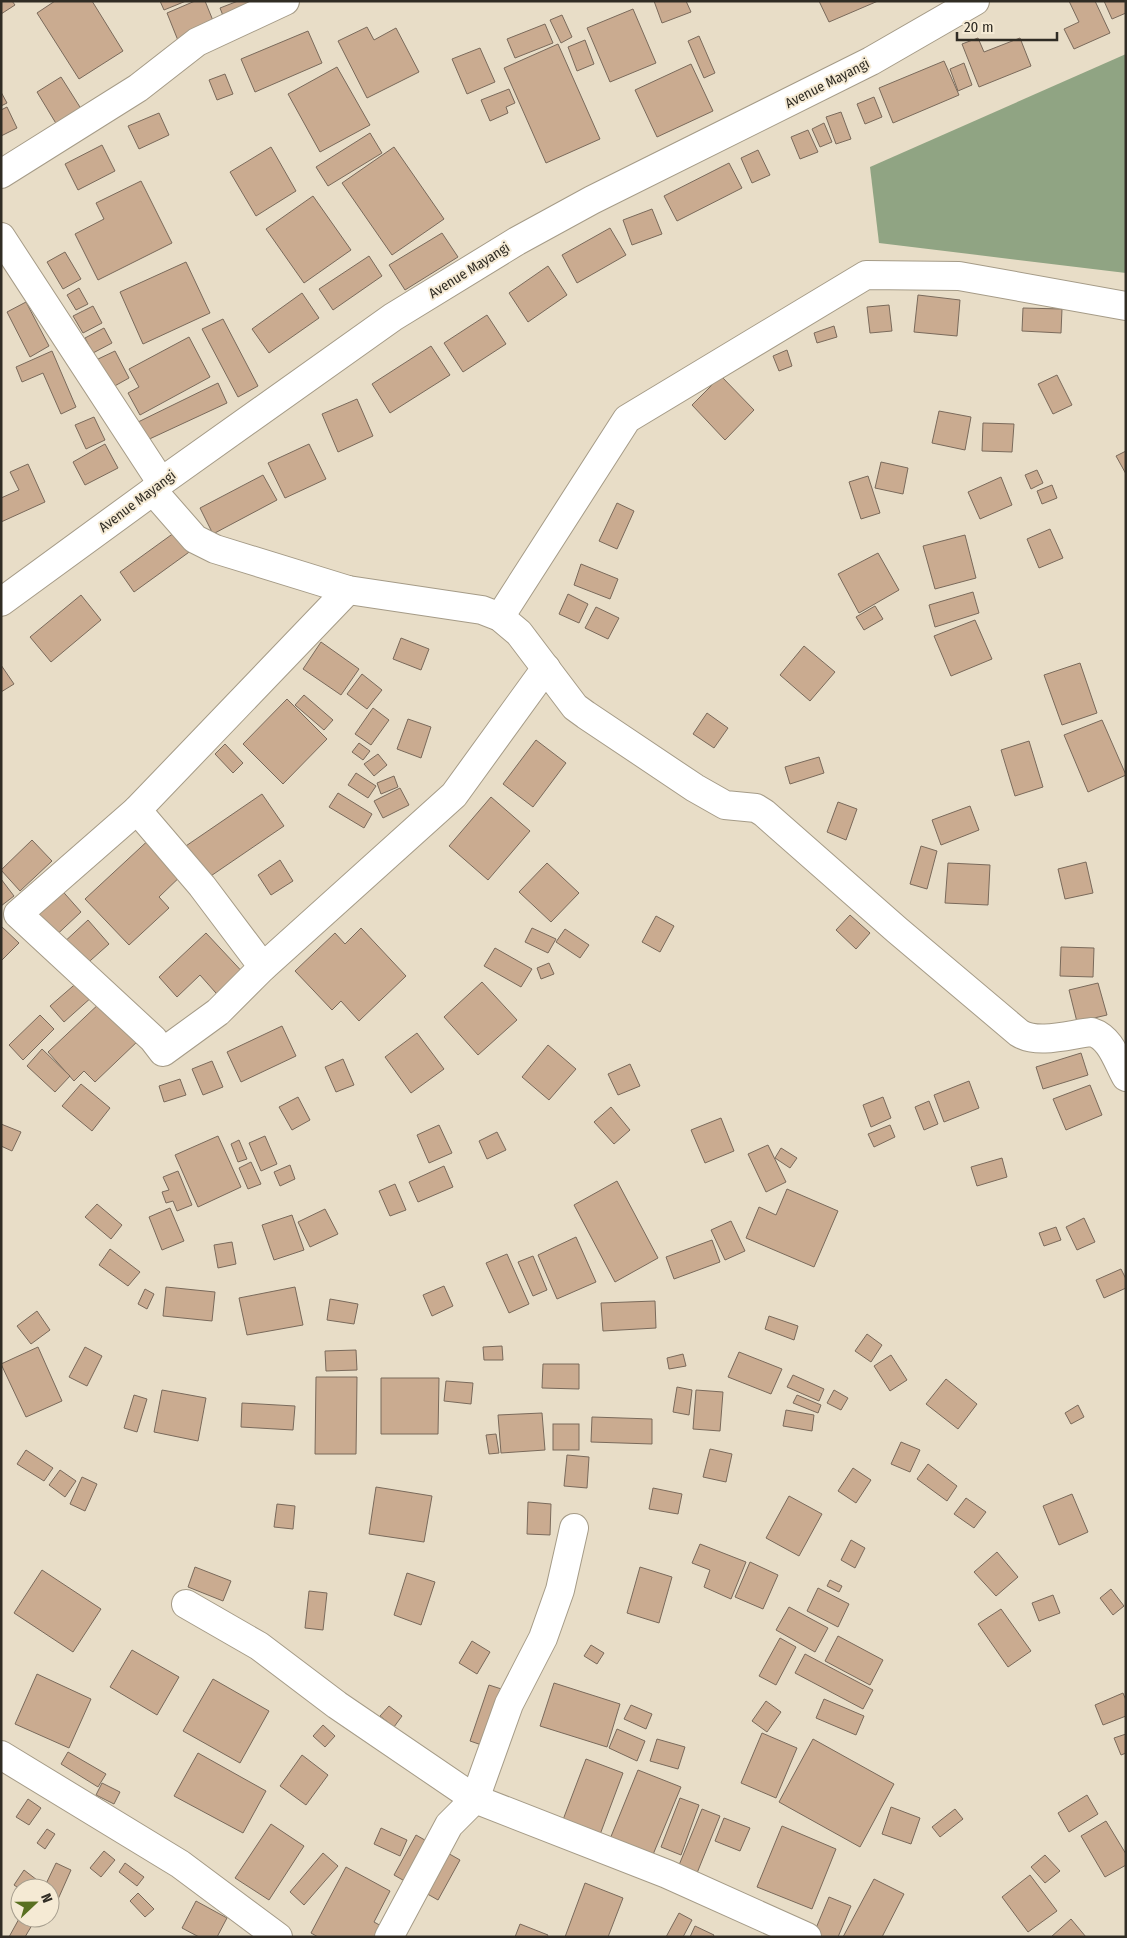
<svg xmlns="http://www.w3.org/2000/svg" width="1127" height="1938" font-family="'Fira Sans Condensed',sans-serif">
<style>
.forest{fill:#90a483}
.building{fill:#caab90;stroke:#7a6a5b}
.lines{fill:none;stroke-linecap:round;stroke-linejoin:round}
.street-casing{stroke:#a59b87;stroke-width:30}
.secondary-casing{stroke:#a59b87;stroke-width:30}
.street{stroke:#fff;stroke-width:28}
.secondary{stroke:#fff;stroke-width:28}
.labels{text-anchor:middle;stroke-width:4;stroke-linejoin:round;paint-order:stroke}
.street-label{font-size:14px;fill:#302c24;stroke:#f5ead4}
</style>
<rect width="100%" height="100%" fill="#e8ddc7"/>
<path class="forest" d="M1126,54V273L879,243L870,167Z"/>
<g class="building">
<path d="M1,1H12L15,5L1,14Z"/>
<path d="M55,1H92L123,51L79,79L37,13Z"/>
<path d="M160,1H186L164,10Z"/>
<path d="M195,1H205L216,28L179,43L167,13Z"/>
<path d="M238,1H255L229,31L220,8Z"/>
<path d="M654,1H686L691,12L662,23Z"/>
<path d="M819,1H878L829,22Z"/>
<path d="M1069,1H1095L1110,33L1074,49L1064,29L1079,22Z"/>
<path d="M1104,1H1126V13L1112,19Z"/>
<path d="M633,9L656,63L610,82L587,28Z"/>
<path d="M562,15L572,37L561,43L550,20Z"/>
<path d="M545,24L553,43L515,58L507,39Z"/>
<path d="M367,27L374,40L396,28L419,72L367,98L338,41Z"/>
<path d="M308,31L322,63L255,92L241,59Z"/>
<path d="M699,36L715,73L704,78L688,41Z"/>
<path d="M978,38L984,52L1020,38L1031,66L979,87L962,44Z"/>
<path d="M585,40L594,64L577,71L568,47Z"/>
<path d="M558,44L600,139L546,163L504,68Z"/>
<path d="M480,48L495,82L467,94L452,59Z"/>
<path d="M944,61L959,95L893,123L879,88Z"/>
<path d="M964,63L972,85L958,91L950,69Z"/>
<path d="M691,64L713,111L657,137L635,90Z"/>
<path d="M337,67L370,125L320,152L288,94Z"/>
<path d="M225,74L233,94L217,100L209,80Z"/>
<path d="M61,77L85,115L60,130L37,92Z"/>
<path d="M509,89L515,103L506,107L508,113L490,121L481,100Z"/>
<path d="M1,92L7,103L1,106Z"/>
<path d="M874,97L882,117L865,124L857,104Z"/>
<path d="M7,107L17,128L1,136V110Z"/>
<path d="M841,112L851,139L836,144L826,117Z"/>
<path d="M159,113L169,135L139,149L128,126Z"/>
<path d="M824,123L832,142L820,147L812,129Z"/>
<path d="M808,130L818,152L800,159L791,137Z"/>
<path d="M370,133L382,153L328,186L316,167Z"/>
<path d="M102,145L115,171L78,190L65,164Z"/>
<path d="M271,147L296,191L256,216L230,172Z"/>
<path d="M394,147L444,219L392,255L342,183Z"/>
<path d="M758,150L770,175L752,183L741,158Z"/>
<path d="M729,163L742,188L677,221L664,196Z"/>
<path d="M141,181L172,243L98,280L75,234L104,219L96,203Z"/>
<path d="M313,196L351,250L304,283L266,229Z"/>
<path d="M652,209L662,234L632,245L623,220Z"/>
<path d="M610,228L626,255L577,283L562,255Z"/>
<path d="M442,233L458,257L405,290L389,265Z"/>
<path d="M65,252L81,279L63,289L47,262Z"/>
<path d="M369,256L382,276L333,310L319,289Z"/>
<path d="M186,262L210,313L143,344L120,292Z"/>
<path d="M548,266L567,295L528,322L509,293Z"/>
<path d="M79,288L88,304L76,310L67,295Z"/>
<path d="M302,293L319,318L269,353L252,329Z"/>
<path d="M918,295L960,300L957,336L914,332Z"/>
<path d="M26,302L49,346L30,357L7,312Z"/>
<path d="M889,305L892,331L870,333L867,307Z"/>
<path d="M93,306L102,323L83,333L73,316Z"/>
<path d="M1023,308L1062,309L1061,333L1022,331Z"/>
<path d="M487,315L506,344L463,372L444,343Z"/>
<path d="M223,319L258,386L238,397L202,329Z"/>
<path d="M834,326L837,337L817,343L814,333Z"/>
<path d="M104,328L112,343L93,353L85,338Z"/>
<path d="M189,337L210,377L140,415L128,393L139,387L129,369Z"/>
<path d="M431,346L450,375L390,413L372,384Z"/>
<path d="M787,350L792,366L779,371L773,356Z"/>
<path d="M52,351L76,407L61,414L43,373L22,382L16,367Z"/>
<path d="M115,351L129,378L111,388L96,360Z"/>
<path d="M1057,375L1072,405L1053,414L1038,384Z"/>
<path d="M721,376L754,410L725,440L692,405Z"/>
<path d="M218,383L227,403L143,442L134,424Z"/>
<path d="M357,399L373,436L338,452L322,414Z"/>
<path d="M939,411L971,417L965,450L932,443Z"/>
<path d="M94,417L105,440L86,449L75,425Z"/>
<path d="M983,423L1014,424L1012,452L982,451Z"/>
<path d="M105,444L118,468L85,485L73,462Z"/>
<path d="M309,444L326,479L285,498L268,463Z"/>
<path d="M1126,451V474L1116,456Z"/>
<path d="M881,462L908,468L903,494L875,488Z"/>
<path d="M28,464L45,502L1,522V498L19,490L10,472Z"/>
<path d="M1037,470L1043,483L1031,489L1025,475Z"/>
<path d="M263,475L277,500L213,534L200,508Z"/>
<path d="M868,476L880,513L861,519L849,482Z"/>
<path d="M1001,477L1012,505L980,519L968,492Z"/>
<path d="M1052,485L1057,498L1042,504L1037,491Z"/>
<path d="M617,503L634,511L617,549L599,541Z"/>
<path d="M1050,529L1063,558L1039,568L1027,539Z"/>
<path d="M178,530L192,550L134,592L120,572Z"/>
<path d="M965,535L976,578L935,589L923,546Z"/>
<path d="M878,553L899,590L859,613L838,574Z"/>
<path d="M581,564L618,579L610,599L574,585Z"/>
<path d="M973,592L979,613L935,627L929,605Z"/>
<path d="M568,594L588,604L579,623L559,614Z"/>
<path d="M81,595L101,620L51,662L30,637Z"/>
<path d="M875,606L883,619L864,630L856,617Z"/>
<path d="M596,607L619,618L608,639L585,628Z"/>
<path d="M975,620L992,659L951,676L934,636Z"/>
<path d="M401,638L429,649L421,670L393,659Z"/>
<path d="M321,642L359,669L341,695L303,669Z"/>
<path d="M804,646L835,672L810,701L780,675Z"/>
<path d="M1080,663L1097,713L1062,725L1044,675Z"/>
<path d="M1,665L14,684L1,692Z"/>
<path d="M362,674L382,690L367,709L347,694Z"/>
<path d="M304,695L333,720L324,730L295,705Z"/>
<path d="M287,699L327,739L283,784L243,744Z"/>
<path d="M373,708L389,720L371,745L355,734Z"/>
<path d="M707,713L728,728L714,748L693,734Z"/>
<path d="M408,719L431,727L421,758L397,749Z"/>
<path d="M1102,720L1126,775L1088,792L1064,735Z"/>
<path d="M536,740L566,763L533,807L503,784Z"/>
<path d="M1029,741L1043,787L1015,796L1001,750Z"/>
<path d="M359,743L370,751L363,760L352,752Z"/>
<path d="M225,744L243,763L233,773L215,754Z"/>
<path d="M378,754L387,765L374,776L364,764Z"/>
<path d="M819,757L824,773L790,784L785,767Z"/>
<path d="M356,773L376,786L368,798L348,785Z"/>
<path d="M394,776L398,787L381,794L377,783Z"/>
<path d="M400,788L409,805L383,818L374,801Z"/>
<path d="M338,793L372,814L364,828L329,807Z"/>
<path d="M262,794L284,826L202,882L180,850Z"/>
<path d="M491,797L530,831L488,880L449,846Z"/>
<path d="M838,802L857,809L846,840L827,832Z"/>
<path d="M970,806L979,830L941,845L932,820Z"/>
<path d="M154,835L187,870L159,897L169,908L129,945L85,899Z"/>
<path d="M32,840L52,861L20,891L1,870Z"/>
<path d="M921,846L937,851L927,889L910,884Z"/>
<path d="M280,860L293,881L271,895L258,875Z"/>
<path d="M1086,862L1093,893L1065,899L1058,869Z"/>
<path d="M547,863L579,893L551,922L519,892Z"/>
<path d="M948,863L990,865L988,905L945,903Z"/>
<path d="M1,879L14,896L1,906Z"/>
<path d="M58,886L81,912L50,941L26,914Z"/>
<path d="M850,915L870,933L856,949L836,930Z"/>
<path d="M656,916L674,926L660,952L642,942Z"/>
<path d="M88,920L109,944L82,968L61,945Z"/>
<path d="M1,926L19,943L1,961Z"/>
<path d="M361,928L406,976L359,1021L341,1001L332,1010L295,971L335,933L345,944Z"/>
<path d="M532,928L556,939L548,953L525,942Z"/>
<path d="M565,929L589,945L580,958L556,942Z"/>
<path d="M206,933L248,978L223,1001L200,975L177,997L159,977Z"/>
<path d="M1061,947L1094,948L1093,977L1060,976Z"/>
<path d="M495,948L532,969L521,987L484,966Z"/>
<path d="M549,963L554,974L541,979L537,968Z"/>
<path d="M80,980L93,996L64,1022L50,1006Z"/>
<path d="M482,982L517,1020L478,1055L444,1017Z"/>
<path d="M1098,983L1107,1015L1077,1022L1069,990Z"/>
<path d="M103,1000L140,1039L95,1082L84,1071L74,1081L48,1052Z"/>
<path d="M40,1015L54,1029L23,1060L9,1045Z"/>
<path d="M282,1026L296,1056L241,1082L227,1052Z"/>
<path d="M417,1033L444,1069L411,1093L385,1057Z"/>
<path d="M548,1045L576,1069L549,1100L522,1077Z"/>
<path d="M42,1049L70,1076L55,1092L27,1066Z"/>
<path d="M1081,1053L1088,1075L1043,1089L1036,1067Z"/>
<path d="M343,1059L354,1085L336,1092L325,1067Z"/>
<path d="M212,1061L223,1087L203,1095L192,1069Z"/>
<path d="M630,1064L640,1086L618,1095L608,1074Z"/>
<path d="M180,1079L186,1095L164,1102L159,1086Z"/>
<path d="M969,1081L979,1108L944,1122L934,1095Z"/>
<path d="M81,1084L110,1108L92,1131L62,1106Z"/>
<path d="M1090,1085L1102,1115L1066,1130L1053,1099Z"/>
<path d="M298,1097L310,1120L292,1130L279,1107Z"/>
<path d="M883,1097L891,1118L871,1127L863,1105Z"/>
<path d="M929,1101L938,1124L924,1130L915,1107Z"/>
<path d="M611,1107L630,1130L614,1144L594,1122Z"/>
<path d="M721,1118L734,1151L705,1163L691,1130Z"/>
<path d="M1,1124L21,1132L12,1151L1,1146Z"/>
<path d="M439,1125L452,1153L429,1163L417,1135Z"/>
<path d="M890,1125L895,1137L874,1147L868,1134Z"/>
<path d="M497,1132L506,1150L487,1159L479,1141Z"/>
<path d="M218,1136L241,1187L198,1207L175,1155Z"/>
<path d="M265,1136L277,1164L261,1171L249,1143Z"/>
<path d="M239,1140L247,1159L238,1162L231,1144Z"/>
<path d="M768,1145L786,1182L766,1192L748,1154Z"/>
<path d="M781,1148L797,1158L790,1168L775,1158Z"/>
<path d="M1002,1158L1007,1177L977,1186L971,1167Z"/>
<path d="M251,1162L261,1184L248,1189L239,1168Z"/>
<path d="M290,1165L295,1179L280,1186L274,1172Z"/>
<path d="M444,1166L453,1187L418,1202L409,1182Z"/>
<path d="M178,1171L192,1205L177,1211L173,1201L166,1203L162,1192L169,1190L163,1177Z"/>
<path d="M617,1181L658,1258L615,1282L574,1205Z"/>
<path d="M395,1184L406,1210L390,1216L379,1191Z"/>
<path d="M787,1189L838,1211L814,1267L746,1238L759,1207L776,1215Z"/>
<path d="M97,1204L122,1225L111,1239L85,1217Z"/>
<path d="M170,1208L184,1241L162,1250L149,1217Z"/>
<path d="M325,1209L338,1234L310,1247L298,1222Z"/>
<path d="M292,1215L304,1250L274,1260L262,1225Z"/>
<path d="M1084,1218L1095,1242L1077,1250L1066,1227Z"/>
<path d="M731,1221L745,1251L725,1260L711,1230Z"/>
<path d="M1056,1227L1061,1240L1044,1246L1039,1233Z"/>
<path d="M576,1237L596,1282L557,1299L538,1255Z"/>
<path d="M712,1240L720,1262L674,1279L666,1257Z"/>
<path d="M232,1242L236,1264L218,1268L214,1245Z"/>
<path d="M110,1249L140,1272L128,1286L99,1265Z"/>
<path d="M507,1254L529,1304L509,1313L486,1263Z"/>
<path d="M533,1256L547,1290L533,1296L518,1262Z"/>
<path d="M1121,1269L1126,1279V1288L1104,1298L1096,1280Z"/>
<path d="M444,1286L453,1306L432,1316L423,1295Z"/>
<path d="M166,1287L215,1292L212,1321L163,1316Z"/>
<path d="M295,1287L303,1325L247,1335L239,1298Z"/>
<path d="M145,1289L154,1294L147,1309L138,1304Z"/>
<path d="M330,1299L358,1304L354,1324L327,1320Z"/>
<path d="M655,1301L656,1328L603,1331L601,1303Z"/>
<path d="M37,1311L50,1330L31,1344L17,1326Z"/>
<path d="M769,1316L798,1326L794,1340L765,1329Z"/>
<path d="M867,1334L882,1345L871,1362L855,1351Z"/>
<path d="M502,1346L503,1360H484L483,1347Z"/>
<path d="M38,1347L62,1401L26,1417L1,1364Z"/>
<path d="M85,1347L102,1356L87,1386L69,1377Z"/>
<path d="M356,1350L357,1370L326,1371L325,1351Z"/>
<path d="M739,1352L782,1369L771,1394L728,1377Z"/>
<path d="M683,1354L686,1366L669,1369L667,1358Z"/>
<path d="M891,1355L907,1380L890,1391L874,1366Z"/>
<path d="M543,1364H579V1389L542,1388Z"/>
<path d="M793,1375L824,1389L819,1401L787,1387Z"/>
<path d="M316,1377H357L356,1454H315Z"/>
<path d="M381,1378H439L438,1434H381Z"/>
<path d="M946,1379L977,1404L958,1429L926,1404Z"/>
<path d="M446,1381L473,1383L471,1404L444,1401Z"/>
<path d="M677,1387L692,1390L689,1415L673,1412Z"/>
<path d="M162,1390L206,1398L198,1441L154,1432Z"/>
<path d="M696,1390L723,1392L720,1431L693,1429Z"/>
<path d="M834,1390L848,1398L841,1410L827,1403Z"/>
<path d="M134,1395L147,1399L137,1432L124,1428Z"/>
<path d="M797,1395L821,1405L818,1413L793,1403Z"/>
<path d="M242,1403L295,1406L293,1430L241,1427Z"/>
<path d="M1078,1405L1084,1417L1071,1424L1065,1413Z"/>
<path d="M786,1410L814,1415L812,1431L783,1426Z"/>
<path d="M542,1413L545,1450L501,1453L498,1415Z"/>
<path d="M592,1417L652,1419V1444L591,1442Z"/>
<rect x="553" y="1424" width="26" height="26"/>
<path d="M496,1434L499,1453L489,1454L486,1435Z"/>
<path d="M901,1442L920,1450L910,1472L891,1464Z"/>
<path d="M710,1449L732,1454L726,1482L703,1477Z"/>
<path d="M26,1450L53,1468L44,1481L17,1464Z"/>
<path d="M567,1455L589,1457L587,1488L564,1486Z"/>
<path d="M928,1464L957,1486L947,1501L917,1479Z"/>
<path d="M853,1468L871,1480L856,1503L838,1491Z"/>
<path d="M60,1470L76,1481L65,1497L49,1485Z"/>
<path d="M82,1477L97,1484L85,1511L70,1504Z"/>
<path d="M376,1487L432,1496L424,1542L369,1534Z"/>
<path d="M653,1488L682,1494L678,1514L649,1509Z"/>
<path d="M1072,1494L1088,1532L1059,1545L1043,1506Z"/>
<path d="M789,1496L822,1514L799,1556L766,1538Z"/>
<path d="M966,1498L986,1512L974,1528L954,1514Z"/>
<path d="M528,1502L551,1504L550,1535L527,1534Z"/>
<path d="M277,1504L295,1506L293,1529L274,1527Z"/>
<path d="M851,1540L865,1548L855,1568L841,1560Z"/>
<path d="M700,1544L746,1562L731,1599L704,1587L710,1570L692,1563Z"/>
<path d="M997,1552L1018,1577L996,1596L974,1572Z"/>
<path d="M750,1562L778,1575L763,1609L735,1597Z"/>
<path d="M195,1567L231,1581L223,1601L188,1587Z"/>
<path d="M640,1567L672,1577L659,1623L627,1613Z"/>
<path d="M42,1570L101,1609L73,1652L14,1613Z"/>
<path d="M407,1573L435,1582L421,1625L394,1615Z"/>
<path d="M830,1580L842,1586L839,1592L827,1586Z"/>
<path d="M818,1588L849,1604L838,1627L807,1611Z"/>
<path d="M1111,1589L1124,1606L1113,1615L1100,1598Z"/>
<path d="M309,1591L327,1593L323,1630L305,1628Z"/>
<path d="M1053,1595L1060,1613L1039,1621L1032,1603Z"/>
<path d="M789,1607L828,1628L815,1652L776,1630Z"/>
<path d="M1001,1609L1031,1651L1008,1667L978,1624Z"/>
<path d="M838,1636L883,1660L870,1685L825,1661Z"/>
<path d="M780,1638L796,1647L776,1685L759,1676Z"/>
<path d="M472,1641L490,1652L477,1674L459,1663Z"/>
<path d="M591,1645L604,1653L597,1664L584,1656Z"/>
<path d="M132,1650L179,1677L157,1715L110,1687Z"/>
<path d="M805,1654L873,1690L863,1709L795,1673Z"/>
<path d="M37,1674L91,1699L69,1748L15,1724Z"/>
<path d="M213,1679L269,1711L240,1763L183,1731Z"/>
<path d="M554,1683L620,1704L607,1747L540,1726Z"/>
<path d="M489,1685L520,1695L502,1752L470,1741Z"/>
<path d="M1123,1693L1126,1700V1716L1103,1725L1095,1705Z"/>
<path d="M824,1699L864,1716L856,1735L816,1718Z"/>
<path d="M766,1701L781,1712L767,1732L752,1721Z"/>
<path d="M631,1705L652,1714L646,1729L624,1719Z"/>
<path d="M389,1706L402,1716L394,1727L380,1716Z"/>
<path d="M323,1725L335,1736L325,1747L313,1736Z"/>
<path d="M617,1729L645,1741L637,1761L609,1748Z"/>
<path d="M762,1733L797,1748L776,1798L741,1783Z"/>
<path d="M1126,1734V1753L1121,1755L1114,1738Z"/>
<path d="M657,1739L685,1747L678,1769L650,1761Z"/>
<path d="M813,1739L894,1784L860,1847L779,1802Z"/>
<path d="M68,1752L106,1774L98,1787L61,1764Z"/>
<path d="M198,1753L266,1791L243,1833L174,1796Z"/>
<path d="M302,1755L328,1775L306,1805L280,1786Z"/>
<path d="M586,1759L623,1773L595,1848L558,1833Z"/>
<path d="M638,1770L681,1787L652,1857L610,1839Z"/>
<path d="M102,1783L120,1792L114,1804L96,1795Z"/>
<path d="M1087,1795L1098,1814L1069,1832L1058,1813Z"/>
<path d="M680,1798L699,1805L681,1855L661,1847Z"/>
<path d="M28,1799L41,1808L29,1825L16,1817Z"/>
<path d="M891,1807L920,1818L911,1844L882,1834Z"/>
<path d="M702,1809L720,1816L695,1878L677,1870Z"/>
<path d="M955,1809L963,1819L940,1837L932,1827Z"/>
<path d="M724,1818L750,1828L740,1851L715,1841Z"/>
<path d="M1106,1821L1126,1854V1865L1105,1877L1081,1836Z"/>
<path d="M271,1824L304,1846L269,1900L235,1878Z"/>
<path d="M782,1826L836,1849L812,1909L757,1887Z"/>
<path d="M381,1828L407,1840L400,1856L374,1844Z"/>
<path d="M47,1829L55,1834L45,1849L37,1843Z"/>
<path d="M416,1835L460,1860L438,1900L394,1875Z"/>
<path d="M104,1851L115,1860L101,1877L90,1868Z"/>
<path d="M323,1853L338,1866L304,1905L290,1892Z"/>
<path d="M1045,1855L1060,1871L1045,1883L1031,1867Z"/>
<path d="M56,1863L71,1870L55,1906L50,1903V1888H44Z"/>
<path d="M125,1863L144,1877L137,1886L119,1872Z"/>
<path d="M346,1867L390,1891L374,1922L396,1934L394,1937H318L311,1933Z"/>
<path d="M24,1870L37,1880L32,1888L20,1889L14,1885Z"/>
<path d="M1030,1875L1057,1911L1028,1932L1002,1897Z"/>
<path d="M874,1879L904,1894L882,1937H843Z"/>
<path d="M585,1883L623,1898L608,1937H565Z"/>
<path d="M138,1893L154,1909L145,1917L130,1901Z"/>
<path d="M829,1897L851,1906L838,1937H822L814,1933Z"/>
<path d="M196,1901L227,1918L217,1937H199L182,1928Z"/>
<path d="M679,1913L692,1920L683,1937H666Z"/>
<path d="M20,1917L35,1920L25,1937H9Z"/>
<path d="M1071,1919L1086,1937H1051Z"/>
<path d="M520,1924L548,1935L547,1937H515Z"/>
<path d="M695,1926L714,1935L713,1937H690Z"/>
</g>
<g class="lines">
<g class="street-casing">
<g id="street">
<path d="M1,174L138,88L197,42L285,1"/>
<path d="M1,237L161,482"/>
<path d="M153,491L195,539L215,549L348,590L482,610L500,617L519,633L575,707L586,715L695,788L725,805L756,808L764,813L897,930L1019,1033C1038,1045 1071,1034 1092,1032C1111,1038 1117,1061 1126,1077"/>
<path d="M348,590L137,810L18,914L153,1039L163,1052L218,1012L263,967L454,795L546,668"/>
<path d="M500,617L627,419L866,275L959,276L1126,306"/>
<path d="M137,810L202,886L263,967"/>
<path d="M186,1604L259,1646L337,1705L475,1799L509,1704L543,1638L560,1590L574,1528"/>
<path d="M1,1755L180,1864L278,1937"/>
<path d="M389,1937L449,1825L475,1799L667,1874L807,1937"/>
</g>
</g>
<g class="secondary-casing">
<path id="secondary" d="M1,602L153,491L161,482L393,317L517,241L592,200L871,61L975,1"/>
</g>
<use href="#street" class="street"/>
<use href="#secondary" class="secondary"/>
</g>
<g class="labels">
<g class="street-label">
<text transform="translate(827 83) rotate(-27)" y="5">Avenue Mayangi</text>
<text transform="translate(469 270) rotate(-32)" y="5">Avenue Mayangi</text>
<text transform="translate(137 501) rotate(-37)" y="5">Avenue Mayangi</text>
</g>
</g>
<rect width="1127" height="1938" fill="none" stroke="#302c24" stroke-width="5"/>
<g transform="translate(35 1903) rotate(68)"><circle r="24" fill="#f5ead4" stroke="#a69e8e"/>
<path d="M0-4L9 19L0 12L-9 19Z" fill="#597021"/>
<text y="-8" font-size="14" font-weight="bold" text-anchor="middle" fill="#302c24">N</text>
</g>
<path d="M957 32v8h100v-8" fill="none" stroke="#302c24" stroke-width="2.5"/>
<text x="964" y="32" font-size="15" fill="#302c24" stroke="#f5ead4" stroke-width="4" paint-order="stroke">20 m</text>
</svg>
